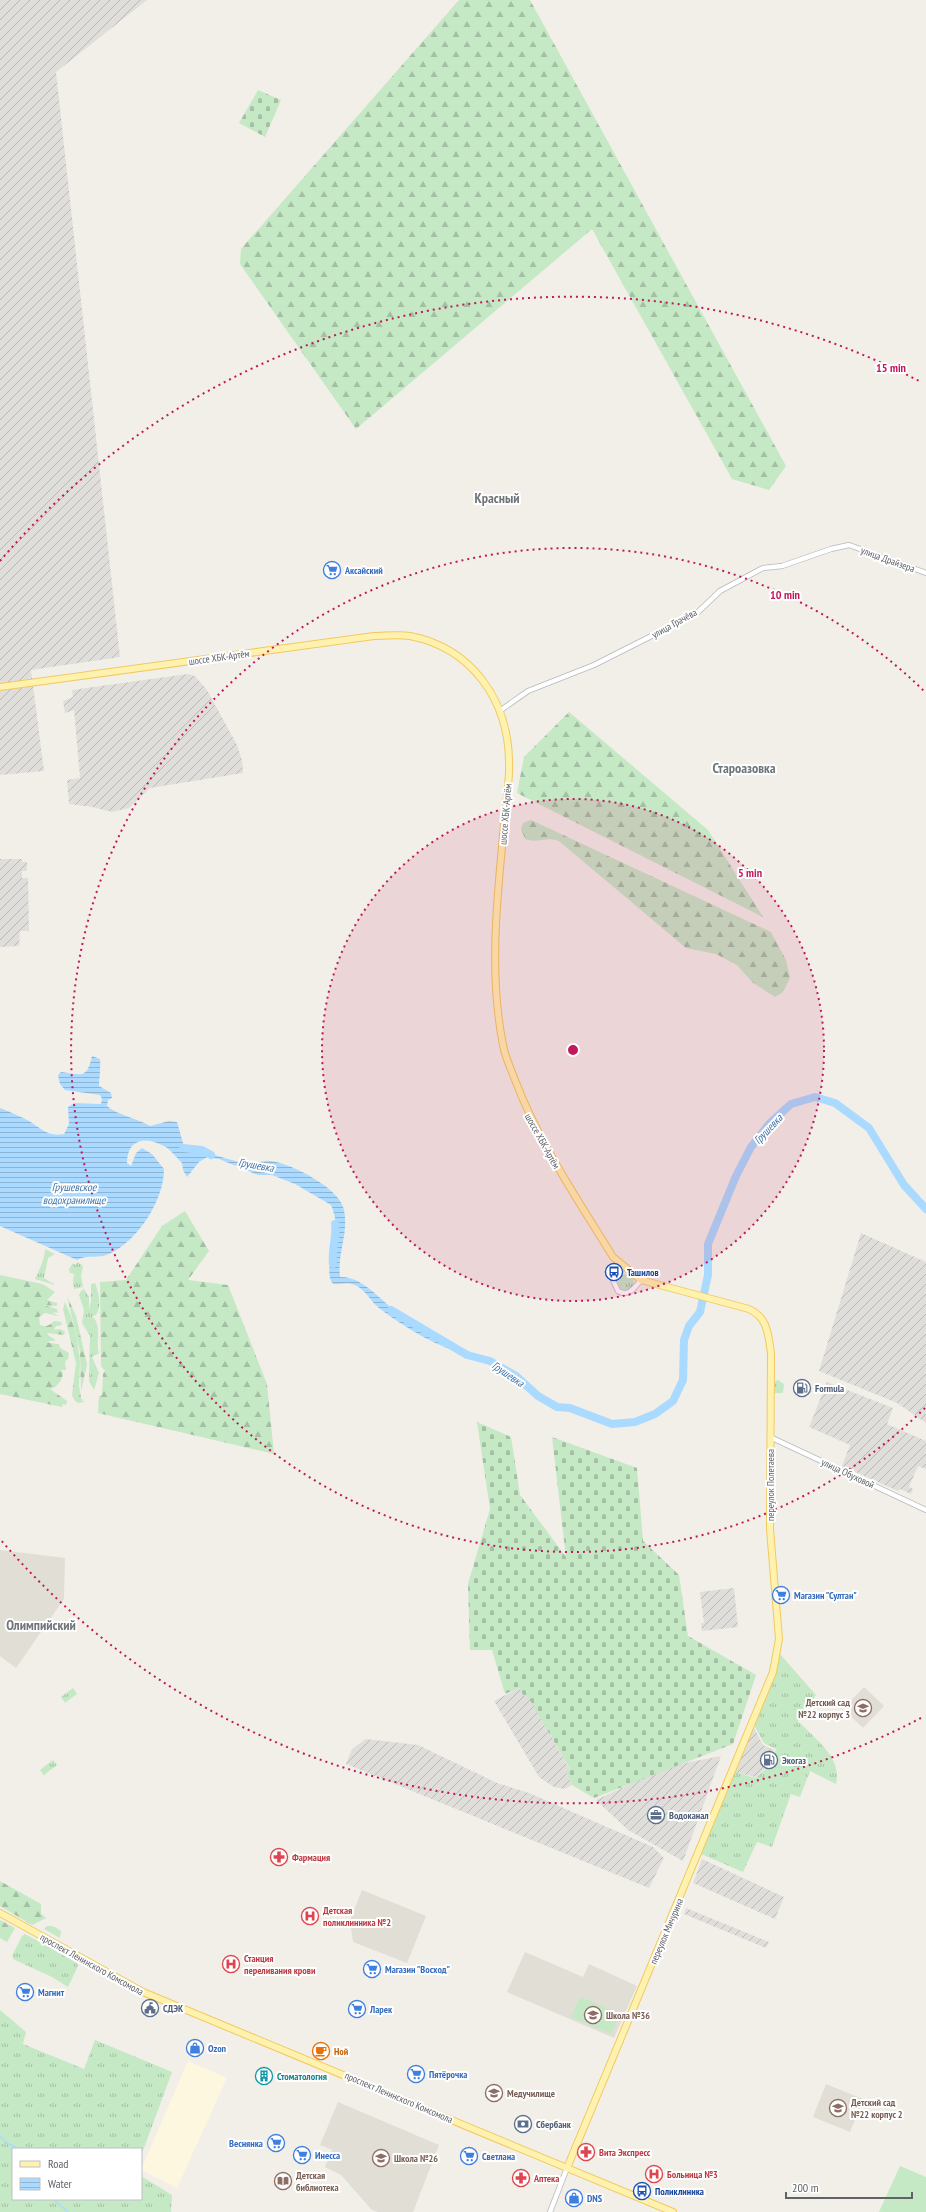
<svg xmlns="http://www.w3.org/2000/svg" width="926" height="2212" font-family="'PT Sans Narrow',sans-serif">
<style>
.commercial{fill:#fef7e0}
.industrial{fill:url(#industrial-furrows)}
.education{fill:#e1ded6}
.grass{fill:url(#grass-tufts)}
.forest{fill:url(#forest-firs)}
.cemetery{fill:url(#cemetery-stones)}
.pitch{fill:#c5e8c5}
.water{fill:url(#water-rules)}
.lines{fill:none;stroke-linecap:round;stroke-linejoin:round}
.stream{stroke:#aadaff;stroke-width:1.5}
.river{stroke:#aadaff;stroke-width:8}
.minor-casing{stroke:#b5b8bc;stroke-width:6}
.major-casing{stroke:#f2c960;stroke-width:8}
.minor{stroke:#fff;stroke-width:4.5}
.major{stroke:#fff2af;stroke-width:6}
.ring{fill:none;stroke:#c2185b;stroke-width:2;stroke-dasharray:2 4}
.labels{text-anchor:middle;stroke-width:4;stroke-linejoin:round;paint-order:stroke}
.street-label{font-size:10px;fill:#5f6368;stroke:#fff}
.shop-label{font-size:10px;font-weight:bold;fill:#366cbe;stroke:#fff;text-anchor:start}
.transit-label{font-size:10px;font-weight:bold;fill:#164399;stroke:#fff;text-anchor:start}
.service-label{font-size:10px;font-weight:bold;fill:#4e5e75;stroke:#fff;text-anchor:start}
.education-label{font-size:10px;font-weight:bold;fill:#785e54;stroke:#fff;text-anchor:start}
.health-label{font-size:10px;font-weight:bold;fill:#be3a42;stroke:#fff;text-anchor:start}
.food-label{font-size:10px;font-weight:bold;fill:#c56008;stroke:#fff;text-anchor:start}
.culture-label{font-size:10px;font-weight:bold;fill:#0d838f;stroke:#fff;text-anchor:start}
.water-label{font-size:11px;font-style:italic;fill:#4174aa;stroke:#fff}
.district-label{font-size:14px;font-weight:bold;fill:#70757a;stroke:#fff}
.centre{fill:#c2185b;stroke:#fff;stroke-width:2}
.ring-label{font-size:12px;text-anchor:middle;font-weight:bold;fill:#c2185b;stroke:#fff;stroke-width:4;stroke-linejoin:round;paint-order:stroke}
</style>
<defs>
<pattern id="industrial-furrows" width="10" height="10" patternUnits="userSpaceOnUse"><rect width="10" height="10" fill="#e0deda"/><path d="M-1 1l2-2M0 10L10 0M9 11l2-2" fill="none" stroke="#b9b8b5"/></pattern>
<pattern id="grass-tufts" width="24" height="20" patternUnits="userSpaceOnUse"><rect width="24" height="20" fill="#c5e8c5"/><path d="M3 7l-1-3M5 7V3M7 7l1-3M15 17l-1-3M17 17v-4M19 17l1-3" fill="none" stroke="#a3c0a4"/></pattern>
<pattern id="forest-firs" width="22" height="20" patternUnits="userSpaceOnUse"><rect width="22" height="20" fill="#c5e8c5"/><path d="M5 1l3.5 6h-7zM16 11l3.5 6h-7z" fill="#a3c0a4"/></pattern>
<pattern id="cemetery-stones" width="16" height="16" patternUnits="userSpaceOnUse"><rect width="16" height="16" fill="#c5e8c5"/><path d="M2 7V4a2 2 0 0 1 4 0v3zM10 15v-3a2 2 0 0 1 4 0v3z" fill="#a3c0a4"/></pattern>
<pattern id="water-rules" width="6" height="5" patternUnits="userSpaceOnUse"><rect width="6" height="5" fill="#aadaff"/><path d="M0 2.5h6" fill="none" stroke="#8eb4d2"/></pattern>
</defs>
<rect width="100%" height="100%" fill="#f1efe8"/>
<path class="commercial" d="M188,2061L227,2078L177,2188L141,2170Z"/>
<g class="industrial">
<path d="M0,0H147L56,72L120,657L31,670L44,771L0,775Z"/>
<path d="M188,674L195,676L207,690L237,745L242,760L243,773L150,788L129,808L112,812L92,807L69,804L67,780L80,778L74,710L65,713L63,701L73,697L72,690Z"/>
<path d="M0,859H22V862H27V871H22V878H28L29,931H20L19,946L0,947Z"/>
<path d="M861,1233L926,1262V1423L897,1403L819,1371Z"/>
<path d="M827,1382L893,1408L887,1424L926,1441V1469L918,1466L909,1487L913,1489L911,1494L900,1489L898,1491L842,1466L850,1445L809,1427Z"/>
<path d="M734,1588L738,1627L702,1631L701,1623H704L700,1592Z"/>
<path d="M519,1688L527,1694L570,1770L566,1772L572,1785L565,1789L554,1787L539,1777L494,1701Z"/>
<path d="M753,1726L763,1745L774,1750L769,1766L755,1777L735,1772Z"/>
<path d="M366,1739L418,1745L497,1783L529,1793L653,1847L664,1858L649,1888L346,1764L352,1749Z"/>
<path d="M721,1756L683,1861L628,1830L596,1800L669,1766Z"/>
<path d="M702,1859L784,1897L775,1919L693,1883Z"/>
<path d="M686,1908L769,1942L766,1948L684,1914Z"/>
</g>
<g class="education">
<path d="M0,1550L65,1558L64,1599L16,1668L0,1656Z"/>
<path d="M864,1687L884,1706L863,1728L843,1709Z"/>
<path d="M362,1890L426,1916L407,1963L353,1942L350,1920Z"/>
<path d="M525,1952L583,1977L589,1964L637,1986L614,2038L507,1992Z"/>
<path d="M826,2084L863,2099L850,2132L813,2117Z"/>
<path d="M338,2102L439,2145L413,2212H378L372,2210L341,2175L325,2167L332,2150L320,2145Z"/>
</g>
<g class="grass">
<path d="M45,1249L55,1254L48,1258L44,1278L55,1285L35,1279C39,1270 45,1259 45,1249Z"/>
<path d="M78,1262L83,1266L81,1276L83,1287L74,1289L73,1281L74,1274L70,1273L69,1269L73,1263L75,1265Z"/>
<circle cx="626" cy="1282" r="8"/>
<path d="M95,1283C99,1293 102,1306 96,1315L92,1316C103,1327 95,1342 99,1353L92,1357L99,1373L94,1390L89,1381L90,1336L82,1323L84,1310L79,1295L81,1291L84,1289L89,1297V1309L91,1301V1284Z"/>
<path d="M778,1380L784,1384L783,1393H775V1381Z"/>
<path d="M779,1653L816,1695L798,1721C814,1738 843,1758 836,1784L810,1771L800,1797L791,1794L772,1847L757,1842L743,1872L701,1854L735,1772L755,1778L770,1766L776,1749L764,1743L754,1725Z"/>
<path d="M73,1688L77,1694L65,1703L61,1697Z"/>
<path d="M53,1760L57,1765L44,1775L40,1770Z"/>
<path d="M47,1926L55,1927L61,1931L60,1938L44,1929Z"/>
<path d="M25,1934L77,1963L78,1966L68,1987L52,1977L13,1959L12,1956L22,1936Z"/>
<path d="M0,2010L26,2032L23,2044L84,2069L95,2040L172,2072L141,2156V2149H13V2199H141V2176L172,2195L171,2212H0Z"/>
</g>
<g class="forest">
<path d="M459,0H530L786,466L769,490L732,479L592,229L356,429L240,264L241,249Z"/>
<path d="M569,712L708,830L763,917L517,793L524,757Z"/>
<path d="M531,820L771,932L786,960L790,978L783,992L775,997L752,982L737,965L716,954L686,948L559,841C544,836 539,844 525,839L521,829L523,823Z"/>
<path d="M185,1211L209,1251L188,1280L228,1285L267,1384L274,1454L98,1413L99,1396L102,1395L103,1374L105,1371L101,1366L100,1282L126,1280L162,1226Z"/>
<path d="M0,1275L42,1284L55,1292L47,1300L57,1303V1306L44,1305L57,1309L58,1313L52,1312L58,1316L45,1313L39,1317L40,1325C46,1327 49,1326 54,1321L61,1322L62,1325L56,1326L54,1330L60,1329L65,1332L64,1335L47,1333L49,1336L54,1339L55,1341H48L49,1343L59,1344L60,1348L69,1353L68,1359L65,1361L66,1370H60L63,1372C63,1379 57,1388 50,1389L67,1401L66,1405L63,1404L62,1407L0,1394Z"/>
<path d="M67,1296L76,1316L87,1365L81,1391L80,1352Z"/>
<path d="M65,1302L71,1316L77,1340L80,1361L79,1385L81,1398L84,1402L78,1403L75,1401L72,1395L76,1363L63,1309Z"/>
<path d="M0,1881L41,1904V1914L46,1918L32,1925L0,1906Z"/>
<path d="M0,1920L15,1928L7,1942L0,1938Z"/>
</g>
<g class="cemetery">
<path d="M258,90L281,100L265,137L239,123Z"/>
<path d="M477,1422L511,1437L520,1495L566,1557L552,1437L637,1468L643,1541L679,1575L688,1636L756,1675L733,1744L594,1798L572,1785L566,1772L570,1769L527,1695L524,1696L519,1688L505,1694L492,1650H470L468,1584L490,1509Z"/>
</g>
<g class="pitch">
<path d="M580,1997L620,2014L611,2034L571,2017Z"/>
<path d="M900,2166L926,2177V2212H879Z"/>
</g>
<path class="water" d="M92,1056L100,1059C101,1069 99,1077 99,1086L111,1093L112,1098L108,1100L107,1106C119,1116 137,1118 150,1126L169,1121L177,1122L185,1150C207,1150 223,1159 244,1163C253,1165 262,1160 271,1161C292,1164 340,1188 344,1210C349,1233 337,1254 340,1277C364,1276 382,1303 401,1315C423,1330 446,1345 471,1352L467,1355C436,1346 405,1328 379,1308C370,1301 364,1287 352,1284C347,1282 339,1285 333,1284C324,1272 334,1250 336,1236C337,1226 335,1214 331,1205L295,1184L272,1175H258L219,1159L207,1157L199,1162L187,1177L183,1170L182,1163C176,1157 170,1149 164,1146C144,1135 127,1140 127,1163L131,1166L136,1153L142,1148L152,1154L164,1169C164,1200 138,1241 109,1254C99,1259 86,1254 77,1260L0,1226V1108C10,1112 20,1116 29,1121C42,1129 48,1137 64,1134L69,1124L68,1107L74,1103L101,1104L102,1099L100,1095L65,1090L60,1084L58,1075L61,1072C82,1075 87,1079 92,1056Z"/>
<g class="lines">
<g class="stream">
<path d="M0,2136L7,2143L19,2149"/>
<path d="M53,2199L68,2212"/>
</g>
<g class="river">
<path d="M183,1148L202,1150L211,1155"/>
<path d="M333,1264C331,1250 337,1238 335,1224"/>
<path d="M391,1310L467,1355L490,1361L516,1376L538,1396L557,1407L570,1408L612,1424L635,1422L655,1414L673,1401L683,1380L684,1340L689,1326L700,1312L708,1275V1244L736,1176L751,1147L769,1124L791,1104L815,1097L835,1103L869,1128L904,1185L926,1209"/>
</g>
<g class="minor-casing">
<g id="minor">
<path d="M501,710L528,691L594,665L697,613L720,591L763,568L782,566L831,549L849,545L926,573"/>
<path d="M620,1265L613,1280L618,1291C629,1297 634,1288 641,1280"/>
<path d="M770,1437L926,1510"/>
<path d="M550,2212L567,2168"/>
</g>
</g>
<g class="major-casing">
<g id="major">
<path d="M0,687L374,636C385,636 399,634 410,636C472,648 508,700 509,761C510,776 507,791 506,806C502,845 498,884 496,924C494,964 495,1005 503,1045C505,1057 511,1069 515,1080C539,1143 578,1200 613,1257L641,1280L749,1309C768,1318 768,1334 771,1353L770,1529L779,1639L773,1672L567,2168"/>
<path d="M0,1913L143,1992L673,2212"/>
</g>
</g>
<use href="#minor" class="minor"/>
<use href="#major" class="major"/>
</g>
<circle cx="573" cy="1050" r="251" fill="#c2185b" fill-opacity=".12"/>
<g class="ring">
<circle cx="573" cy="1050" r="251"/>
<path d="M925 1408A502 502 0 1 1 925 692"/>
<path d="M921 1718A753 753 0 0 1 0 1539M0 561A753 753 0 0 1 921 382"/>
</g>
<defs>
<g id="supermarket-ring" transform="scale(0.9)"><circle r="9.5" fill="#fff" stroke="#3f7fe0" stroke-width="1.5"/><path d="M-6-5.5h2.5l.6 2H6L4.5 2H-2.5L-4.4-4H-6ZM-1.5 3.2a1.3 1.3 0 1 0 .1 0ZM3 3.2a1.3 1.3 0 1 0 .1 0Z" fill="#3f7fe0"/></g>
<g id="bus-ring" transform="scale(0.9)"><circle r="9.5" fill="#fff" stroke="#1a4fb4" stroke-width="1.5"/><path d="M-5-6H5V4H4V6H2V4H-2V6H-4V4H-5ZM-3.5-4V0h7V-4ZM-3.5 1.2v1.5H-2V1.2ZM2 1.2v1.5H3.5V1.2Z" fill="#1a4fb4"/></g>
<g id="fuel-ring" transform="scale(0.9)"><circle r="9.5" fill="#fff" stroke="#5c6f8a" stroke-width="1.5"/><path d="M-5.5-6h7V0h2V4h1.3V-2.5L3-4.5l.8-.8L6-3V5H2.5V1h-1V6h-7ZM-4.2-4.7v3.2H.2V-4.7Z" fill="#5c6f8a"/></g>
<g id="school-ring" transform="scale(0.9)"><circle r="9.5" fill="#fff" stroke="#8d6e63" stroke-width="1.5"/><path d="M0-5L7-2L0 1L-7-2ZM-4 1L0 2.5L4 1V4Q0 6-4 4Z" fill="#8d6e63"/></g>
<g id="office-ring" transform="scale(0.9)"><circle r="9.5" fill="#fff" stroke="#5c6f8a" stroke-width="1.5"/><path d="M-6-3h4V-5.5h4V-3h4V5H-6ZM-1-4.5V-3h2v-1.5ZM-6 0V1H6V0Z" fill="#5c6f8a"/></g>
<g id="pharmacy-ring" transform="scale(0.9)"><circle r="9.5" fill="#fff" stroke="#e0444e" stroke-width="1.5"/><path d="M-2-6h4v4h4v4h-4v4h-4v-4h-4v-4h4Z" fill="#e0444e"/></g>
<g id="hospital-ring" transform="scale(0.9)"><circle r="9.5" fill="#fff" stroke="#e0444e" stroke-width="1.5"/><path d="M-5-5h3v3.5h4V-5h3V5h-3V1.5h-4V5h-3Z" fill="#e0444e"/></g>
<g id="civic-ring" transform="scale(0.9)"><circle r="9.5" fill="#fff" stroke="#5c6f8a" stroke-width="1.5"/><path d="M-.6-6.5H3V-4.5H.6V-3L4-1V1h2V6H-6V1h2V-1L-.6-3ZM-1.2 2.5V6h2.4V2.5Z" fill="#5c6f8a"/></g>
<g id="shop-ring" transform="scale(0.9)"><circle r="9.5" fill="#fff" stroke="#3f7fe0" stroke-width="1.5"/><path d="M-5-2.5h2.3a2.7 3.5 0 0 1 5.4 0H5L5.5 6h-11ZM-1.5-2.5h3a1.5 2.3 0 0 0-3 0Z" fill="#3f7fe0"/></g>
<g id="cafe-ring" transform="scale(0.9)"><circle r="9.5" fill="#fff" stroke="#e8710a" stroke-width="1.5"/><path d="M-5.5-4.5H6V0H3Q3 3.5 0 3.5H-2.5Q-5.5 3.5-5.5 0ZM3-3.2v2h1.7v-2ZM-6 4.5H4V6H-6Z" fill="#e8710a"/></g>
<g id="building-ring" transform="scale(0.9)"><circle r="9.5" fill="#fff" stroke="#0f9aa8" stroke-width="1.5"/><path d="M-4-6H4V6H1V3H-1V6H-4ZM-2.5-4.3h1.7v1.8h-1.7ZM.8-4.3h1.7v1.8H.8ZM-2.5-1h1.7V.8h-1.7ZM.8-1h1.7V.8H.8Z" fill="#0f9aa8"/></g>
<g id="university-ring" transform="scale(0.9)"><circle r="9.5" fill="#fff" stroke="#8d6e63" stroke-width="1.5"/><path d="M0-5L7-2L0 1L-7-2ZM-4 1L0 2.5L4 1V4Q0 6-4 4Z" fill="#8d6e63"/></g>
<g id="bank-ring" transform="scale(0.9)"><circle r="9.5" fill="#fff" stroke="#5c6f8a" stroke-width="1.5"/><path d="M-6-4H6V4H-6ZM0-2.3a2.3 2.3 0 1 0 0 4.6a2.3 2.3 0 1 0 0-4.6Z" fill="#5c6f8a"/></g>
<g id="library-ring" transform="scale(0.9)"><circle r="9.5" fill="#fff" stroke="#8d6e63" stroke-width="1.5"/><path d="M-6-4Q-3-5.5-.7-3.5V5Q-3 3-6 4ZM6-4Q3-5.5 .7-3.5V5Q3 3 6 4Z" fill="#8d6e63"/></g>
</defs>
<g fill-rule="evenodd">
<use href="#supermarket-ring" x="332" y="570"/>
<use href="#bus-ring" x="614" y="1272"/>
<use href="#fuel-ring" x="802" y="1388"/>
<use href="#supermarket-ring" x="781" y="1595"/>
<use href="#school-ring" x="863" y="1708"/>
<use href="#fuel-ring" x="769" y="1760"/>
<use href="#office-ring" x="656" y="1815"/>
<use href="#pharmacy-ring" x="279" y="1857"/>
<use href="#hospital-ring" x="310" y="1916"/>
<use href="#hospital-ring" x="231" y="1964"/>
<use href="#supermarket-ring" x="372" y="1969"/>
<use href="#supermarket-ring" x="25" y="1992"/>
<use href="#civic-ring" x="150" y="2008"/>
<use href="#supermarket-ring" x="357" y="2009"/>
<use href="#school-ring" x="593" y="2015"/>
<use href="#shop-ring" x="195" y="2048"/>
<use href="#cafe-ring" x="321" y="2051"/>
<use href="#supermarket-ring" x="416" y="2074"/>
<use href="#building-ring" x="264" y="2076"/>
<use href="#university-ring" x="494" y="2093"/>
<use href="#school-ring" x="838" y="2108"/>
<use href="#bank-ring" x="523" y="2124"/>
<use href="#supermarket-ring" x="276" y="2143"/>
<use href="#pharmacy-ring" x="586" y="2152"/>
<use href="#supermarket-ring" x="302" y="2155"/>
<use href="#supermarket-ring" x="469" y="2156"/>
<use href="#school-ring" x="381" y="2158"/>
<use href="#hospital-ring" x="654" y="2174"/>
<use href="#pharmacy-ring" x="521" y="2178"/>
<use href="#library-ring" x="283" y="2181"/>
<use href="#bus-ring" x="642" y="2191"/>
<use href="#shop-ring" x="574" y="2198"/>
</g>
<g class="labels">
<g class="street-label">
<text transform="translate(888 559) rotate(20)" y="4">улица Драйзера</text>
<text transform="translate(674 623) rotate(-29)" y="4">улица Грачёва</text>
<text transform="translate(219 657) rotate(-8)" y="4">шоссе ХБК-Артём</text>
<text transform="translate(505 814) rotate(-85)" y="4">шоссе ХБК-Артём</text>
<text transform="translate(543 1141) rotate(61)" y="4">шоссе ХБК-Артём</text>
<text transform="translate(848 1473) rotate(25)" y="4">улица Обуховой</text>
<text transform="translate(770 1485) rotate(-90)" y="4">переулок Полетаева</text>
<text transform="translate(666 1931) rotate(-67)" y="4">переулок Мичурина</text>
<text transform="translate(92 1964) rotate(29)" y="4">проспект Ленинского Комсомола</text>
<text transform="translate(399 2097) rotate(23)" y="4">проспект Ленинского Комсомола</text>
</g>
<g class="shop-label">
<text x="345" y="574">Аксайский</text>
<text x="794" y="1599">Магазин "Султан"</text>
<text x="385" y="1973">Магазин "Восход"</text>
<text x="38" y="1996">Магнит</text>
<text x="370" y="2013">Ларек</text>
<text x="208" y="2052">Ozon</text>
<text x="429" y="2078">Пятёрочка</text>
<text x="263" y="2147" text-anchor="end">Веснянка</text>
<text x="315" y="2159">Инесса</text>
<text x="482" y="2160">Светлана</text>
<text x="587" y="2202">DNS</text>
</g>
<g class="transit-label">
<text x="627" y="1276">Ташилов</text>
<text x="655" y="2195">Поликлиника</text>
</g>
<g class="service-label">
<text x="815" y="1392">Formula</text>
<text x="782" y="1764">Экогаз</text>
<text x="669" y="1819">Водоканал</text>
<text x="163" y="2012">СДЭК</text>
<text x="536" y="2128">Сбербанк</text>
</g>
<g class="education-label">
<text x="850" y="1706" text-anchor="end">Детский сад<tspan x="850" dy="12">№22 корпус 3</tspan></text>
<text x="606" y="2019">Школа №36</text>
<text x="507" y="2097">Медучилище</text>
<text x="851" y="2106">Детский сад<tspan x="851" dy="12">№22 корпус 2</tspan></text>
<text x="394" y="2162">Школа №26</text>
<text x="296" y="2179">Детская<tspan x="296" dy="12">библиотека</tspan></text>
</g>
<g class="health-label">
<text x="292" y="1861">Фармация</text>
<text x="323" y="1914">Детская<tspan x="323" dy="12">поликлинника №2</tspan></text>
<text x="244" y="1962">Станция<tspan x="244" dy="12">переливания крови</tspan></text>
<text x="599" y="2156">Вита Экспресс</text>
<text x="667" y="2178">Больница №3</text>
<text x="534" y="2182">Аптека</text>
</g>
<g class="food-label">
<text x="334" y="2055">Ной</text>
</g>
<g class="culture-label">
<text x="277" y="2080">Стоматология</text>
</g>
<g class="water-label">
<text transform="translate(768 1129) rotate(-47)" y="4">Грушевка</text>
<text transform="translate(256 1165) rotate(10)" y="4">Грушевка</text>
<text x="74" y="1191">Грушевское<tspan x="74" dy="13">водохранилище</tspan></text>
<text transform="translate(508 1374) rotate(34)" y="4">Грушевка</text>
</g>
<g class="district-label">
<text x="497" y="503">Красный</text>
<text x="744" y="773">Староазовка</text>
<text x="41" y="1630">Олимпийский</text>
</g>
</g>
<circle cx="573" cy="1050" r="6" class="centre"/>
<g class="ring-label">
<text x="891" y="372">15 min</text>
<text x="785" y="599">10 min</text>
<text x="750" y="877">5 min</text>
</g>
<rect x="12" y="2148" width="130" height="52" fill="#ffffff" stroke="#bfc1c3"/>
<rect x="20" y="2161" width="20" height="6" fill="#fff2af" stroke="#bfc1c3"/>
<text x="48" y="2168" font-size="12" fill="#5f6368">Road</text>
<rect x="20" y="2178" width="20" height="12" fill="url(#water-rules)" stroke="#bfc1c3"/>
<text x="48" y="2188" font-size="12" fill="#5f6368">Water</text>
<path d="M786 2192v6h126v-6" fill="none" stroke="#5f6368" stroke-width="2"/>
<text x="792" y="2192" font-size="12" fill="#5f6368" stroke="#ffffff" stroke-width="3" paint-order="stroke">200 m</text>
</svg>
